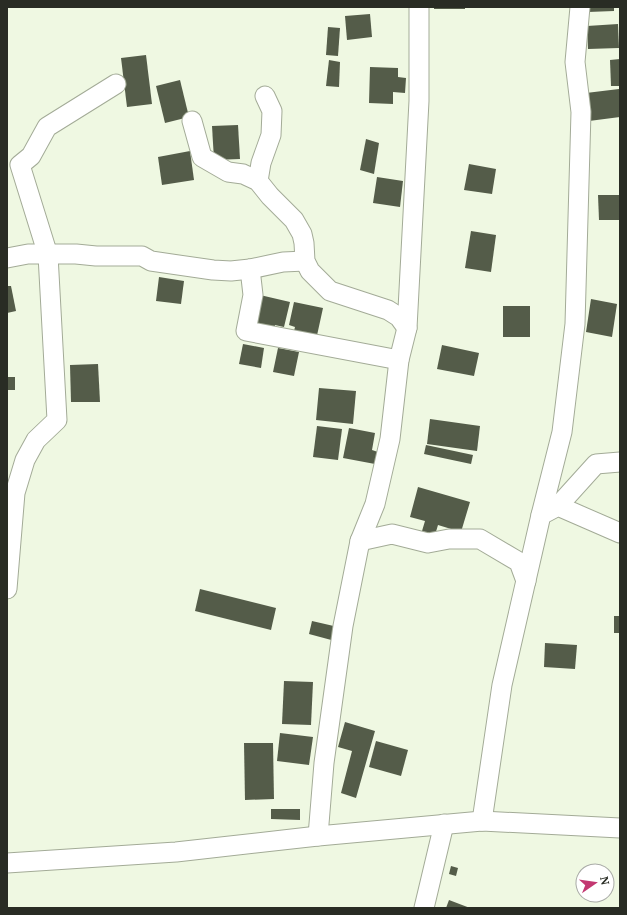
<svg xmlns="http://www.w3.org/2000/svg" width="627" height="915" font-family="'PT Serif',serif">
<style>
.building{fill:#545c49}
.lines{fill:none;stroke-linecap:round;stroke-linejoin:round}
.minor-casing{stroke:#a3ab97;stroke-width:21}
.minor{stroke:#fff;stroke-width:19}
</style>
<rect width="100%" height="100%" fill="#eff8e2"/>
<g class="building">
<rect x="434" y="7" width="31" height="2"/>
<path d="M587,7H614V11L588,12Z"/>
<path d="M370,14L372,37L347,40L345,16Z"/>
<path d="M618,24L619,48L588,49L587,26Z"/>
<path d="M328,27L340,28L338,56L326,55Z"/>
<path d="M146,55L152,104L127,107L121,58Z"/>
<path d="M620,59V86H611L610,60Z"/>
<path d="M329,60L340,62L339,87L326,86Z"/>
<path d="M370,67L398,68V77L406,78L405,93L393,92V104L369,103Z"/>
<path d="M180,80L189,117L165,123L156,86Z"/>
<path d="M619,89L620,117L589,121L586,93Z"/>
<path d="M238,125L240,159L214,160L212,126Z"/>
<path d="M366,139L379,143L374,174L360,170Z"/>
<path d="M190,151L194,180L162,185L158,157Z"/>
<path d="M469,164L496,169L492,194L464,190Z"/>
<path d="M377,177L403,181L400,207L373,203Z"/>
<path d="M598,195H620V220H599Z"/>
<path d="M471,231L496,235L491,272L465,268Z"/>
<path d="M159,277L184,281L181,304L156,301Z"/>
<path d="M7,286H11L16,311L7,313Z"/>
<path d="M260,295L290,302L284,327L275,325L274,331L253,326Z"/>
<path d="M591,299L617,304L612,337L586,332Z"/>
<path d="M294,302L323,308L316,340L293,335L295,327L289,325Z"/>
<rect x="503" y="306" width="27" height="31"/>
<path d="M243,344L264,348L261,368L239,364Z"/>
<path d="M442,345L479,353L474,376L437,369Z"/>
<path d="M278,348L299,352L294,376L273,372Z"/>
<path d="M98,364L100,402H71L70,365Z"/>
<rect x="7" y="377" width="8" height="13"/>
<path d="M319,388L356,391L353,424L316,420Z"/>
<path d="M430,419L480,426L477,451L427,444Z"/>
<path d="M317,426L342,429L338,460L313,457Z"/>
<path d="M349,428L375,433L372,450L378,452L375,464L343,458Z"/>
<path d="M426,445L473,455L471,464L424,454Z"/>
<path d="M418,487L470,502L461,532L438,525L435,535L422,531L425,521L410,517Z"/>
<path d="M200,589L276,608L271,630L195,611Z"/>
<rect x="614" y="616" width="6" height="17"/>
<path d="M312,621L338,627L335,641L309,634Z"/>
<path d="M545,643L577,645L575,669L544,667Z"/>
<path d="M284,681L313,682L311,725L282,724Z"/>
<path d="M345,722L375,731L356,798L341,793L352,751L338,747Z"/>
<path d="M280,733L313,737L309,765L277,761Z"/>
<path d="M376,741L408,750L401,776L369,767Z"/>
<path d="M244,743H273L274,799L245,800Z"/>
<path d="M271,809H300V820L271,819Z"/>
<path d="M451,866L458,868L456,876L449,874Z"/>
<path d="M449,900L470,908H446Z"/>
</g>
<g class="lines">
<g class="minor-casing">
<g id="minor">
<path d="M192,121L202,157L228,172L243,174L258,181L270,196L294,220L302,234L304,243L305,261L310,271L330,291L388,310L399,317L407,328"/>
<path d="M258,181L261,163L271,135L272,111L265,96"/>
<path d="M7,258L28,254H76L96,256H142L151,261L213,270L231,271L250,269L283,262L305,261"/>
<path d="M250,269L253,295L246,331L399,360"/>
<path d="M558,506L596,464L620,462"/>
<path d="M541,515L562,432L575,324L581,112L575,62L580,7"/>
<path d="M360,541L375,504L390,439L399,360L407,328L419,101V7"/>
<path d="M7,589L15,493L25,460L36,440L57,420L48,255L20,165L31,156L47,127L116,84"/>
<path d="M482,821L502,685L541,515L558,506L620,533"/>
<path d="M318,836L324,763L343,626L360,541L392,534L428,543L449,539H480L519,562L526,581"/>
<path d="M7,863L176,852L318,836L482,821L620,828"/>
<path d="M424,908L444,824"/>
</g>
</g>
<use href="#minor" class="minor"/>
</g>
<rect width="627" height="915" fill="none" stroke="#292c24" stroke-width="16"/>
<g transform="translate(595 883) rotate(77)"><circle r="19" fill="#ffffff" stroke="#a9aba7"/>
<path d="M0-3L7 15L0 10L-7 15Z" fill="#c33871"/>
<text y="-6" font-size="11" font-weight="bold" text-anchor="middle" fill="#292c24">N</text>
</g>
</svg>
